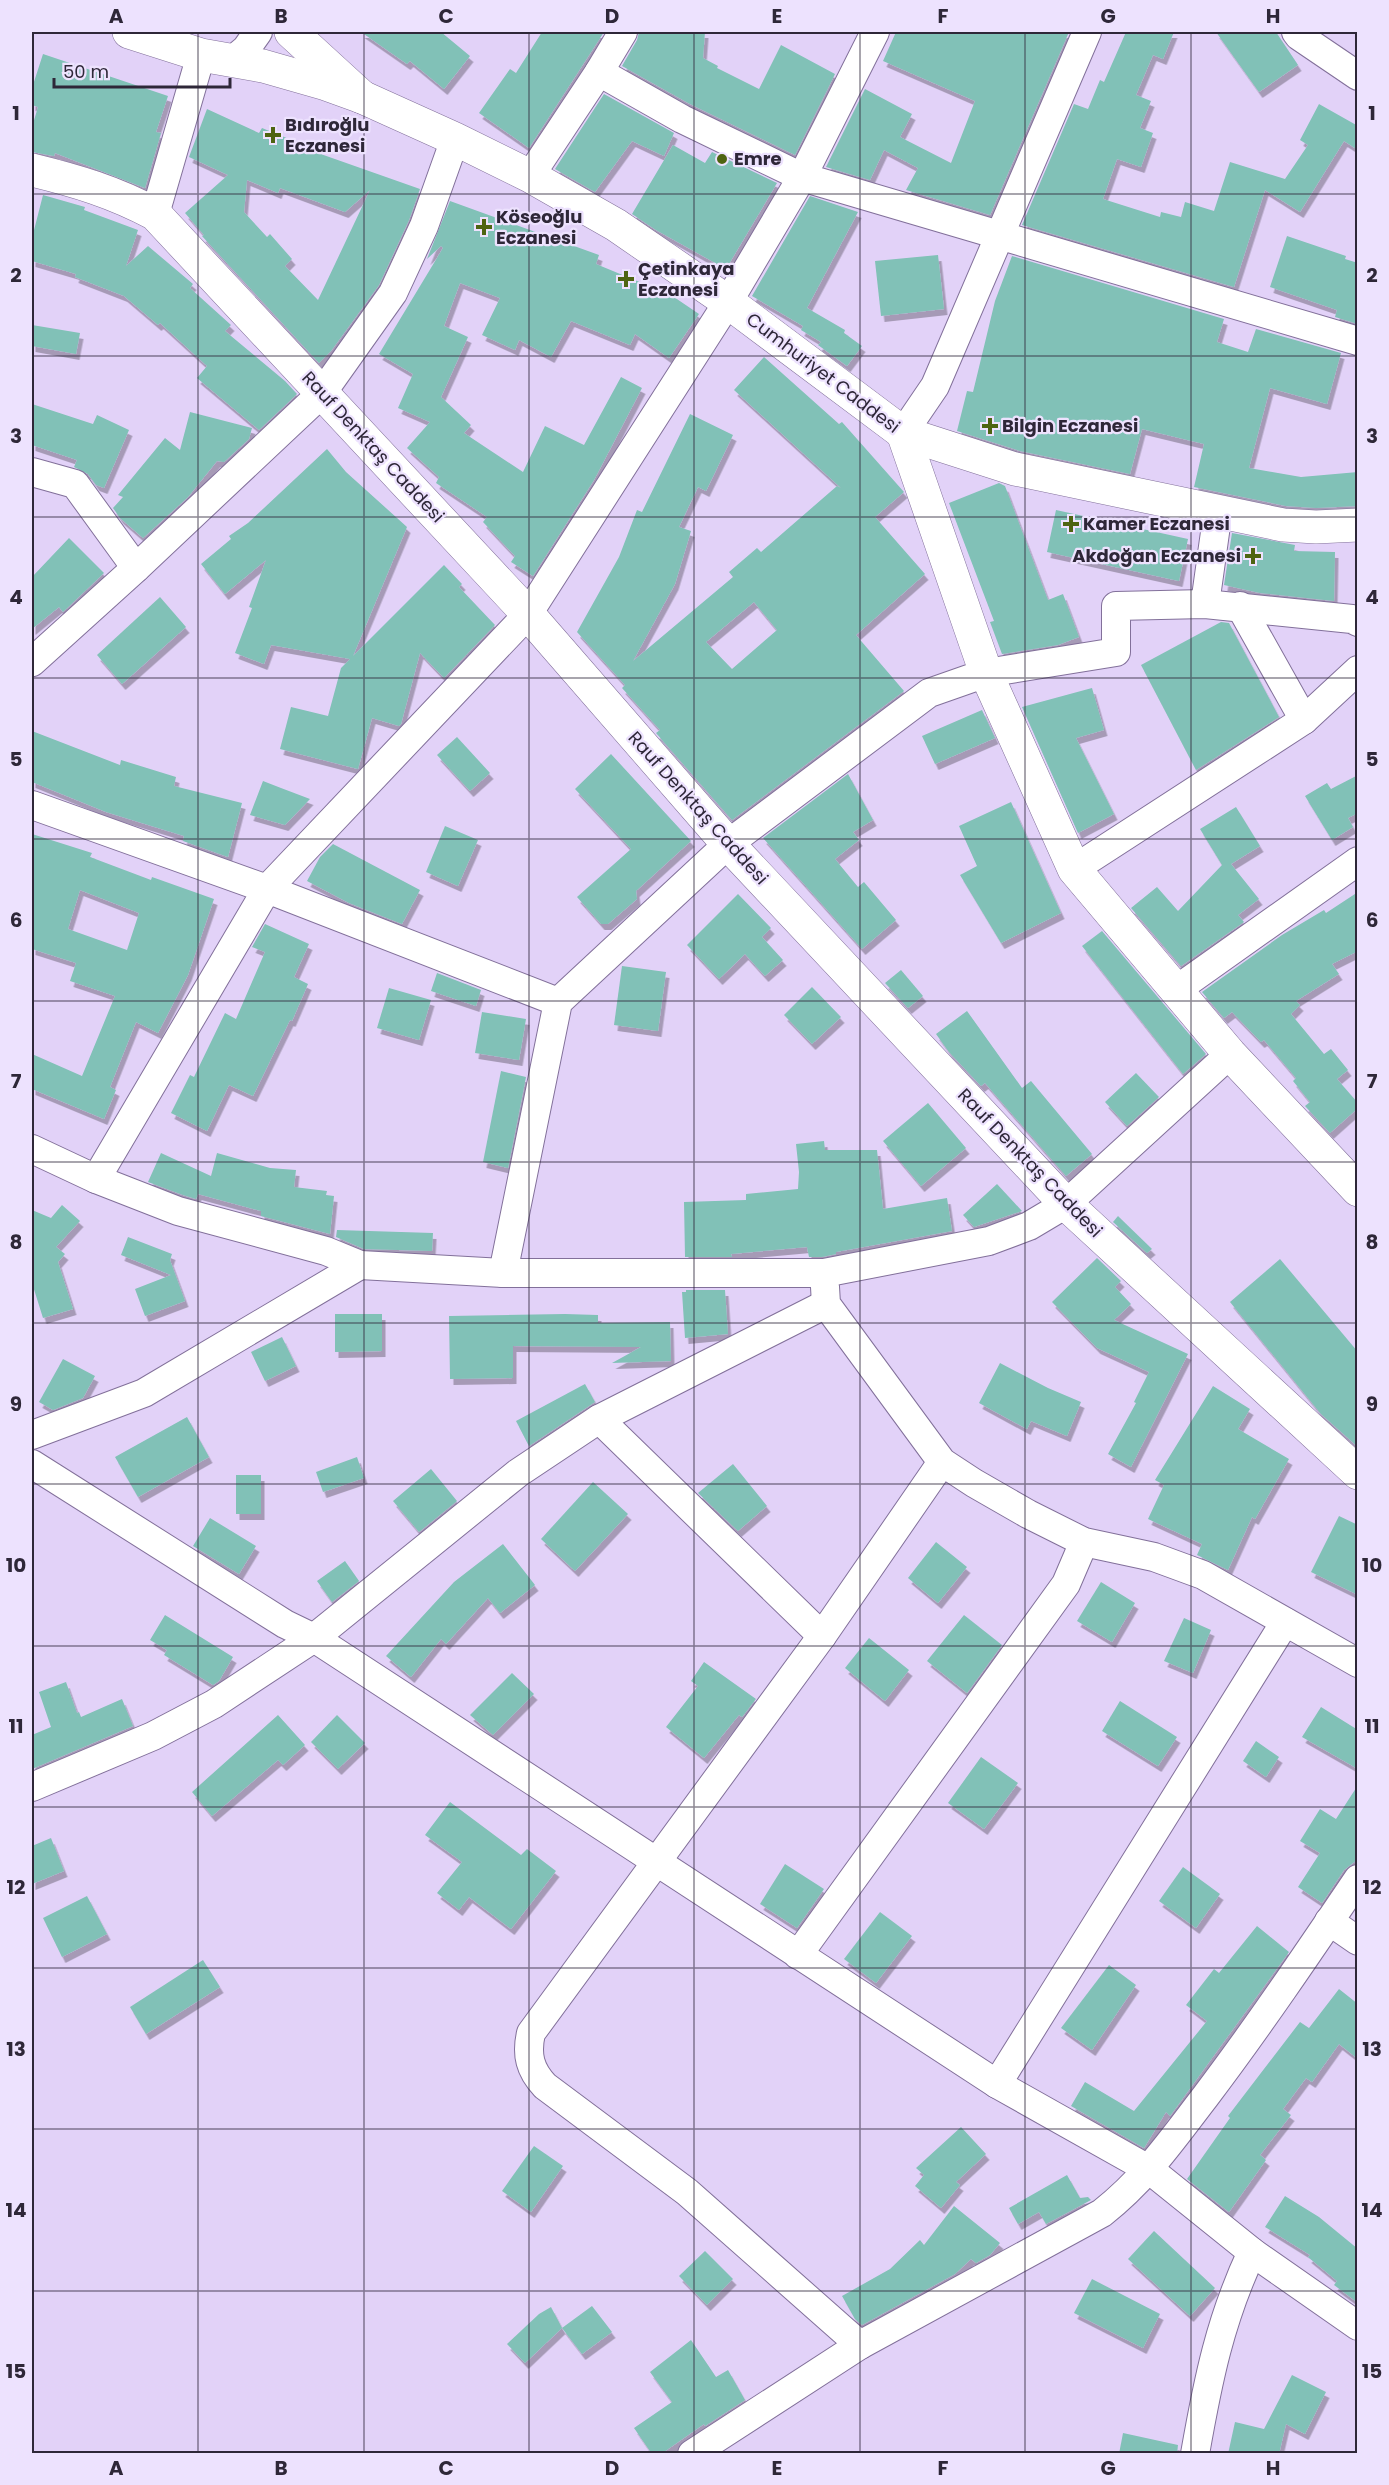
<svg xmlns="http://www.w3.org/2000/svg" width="1389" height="2485" font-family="Poppins,sans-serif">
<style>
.building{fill:#81c1b7;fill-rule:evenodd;filter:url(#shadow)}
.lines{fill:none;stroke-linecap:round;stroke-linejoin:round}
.minor-casing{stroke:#82709a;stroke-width:30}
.tertiary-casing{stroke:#82709a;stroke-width:34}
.secondary-casing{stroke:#82709a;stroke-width:34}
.minor{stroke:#fff;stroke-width:28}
.tertiary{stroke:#fff;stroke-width:33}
.secondary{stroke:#fff;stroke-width:33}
.grid{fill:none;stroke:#2e2738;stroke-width:1.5;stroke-opacity:0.55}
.poi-dot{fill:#4e6411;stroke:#ede2fe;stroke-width:2}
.labels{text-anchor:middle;stroke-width:4.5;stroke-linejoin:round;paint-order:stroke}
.poi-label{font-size:18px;font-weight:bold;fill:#2e2738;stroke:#ede2fe;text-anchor:start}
.street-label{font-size:18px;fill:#2e2738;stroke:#ede2fe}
.neatline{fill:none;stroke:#2e2738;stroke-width:2}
.grid-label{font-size:20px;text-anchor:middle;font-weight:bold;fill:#2e2738}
</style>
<defs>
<filter id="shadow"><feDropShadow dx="3.5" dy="6" stdDeviation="0" flood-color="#0004"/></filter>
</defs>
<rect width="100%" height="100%" fill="#e2d2f8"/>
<g class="building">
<path d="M361,32H441L470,56L444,89L410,61L407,64Z"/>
<path d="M542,32H604L529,148L479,113L510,69L516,73Z"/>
<path d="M639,32H705L703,58L718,66L717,68L759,89L781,45L835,74L795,155L690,104L622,66L637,40Z"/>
<path d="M896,32H1069L990,215L906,190L918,168L884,150L870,180L826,167L865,89L912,114L900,137L951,163L975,101L883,61Z"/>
<path d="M1126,32H1174L1163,59L1153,55L1136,95L1151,101L1140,128L1153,133L1141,167L1117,159L1103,199L1160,217L1161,212L1181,217L1185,202L1214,211L1230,162L1285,179L1308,145L1300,140L1319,104L1358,126V150L1344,141L1300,212L1265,190L1234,287L1022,225L1074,104L1088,109L1100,80L1104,82Z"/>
<path d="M1216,32H1276L1298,65L1259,92Z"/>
<path d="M43,54L168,96L156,132L161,133L145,188L55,153L54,156L32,152V127L38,107L32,105V88Z"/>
<path d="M604,94L674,133L664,156L632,141L595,192L555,169Z"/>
<path d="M207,109L259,133L262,128L299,143L298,146L420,189L409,220L379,285L331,351L319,363L202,236L204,235L185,213L228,175L189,157ZM247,180L278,193L280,188L345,212L370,190L318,300L285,266L292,259L270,234L267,237L244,212Z"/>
<path d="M673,145L705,163L712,152L777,183L726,269L656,230L632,214Z"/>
<path d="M43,195L85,207L84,210L138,230L126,266L148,246L193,284L190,288L231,325L225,331L285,381L297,394L259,430L197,378L207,366L160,323L158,325L124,296L75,277L76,274L32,261V238Z"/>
<path d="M810,196L858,212L807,308L845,330L844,333L862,346L847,366L818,345L821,342L801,330L803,326L752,296Z"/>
<path d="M450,201L599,255L596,264L671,295L699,314L669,358L635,334L630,345L571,321L551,357L519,340L515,350L482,335L500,298L460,283L444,326L468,337L441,397L471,425L464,433L523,472L545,426L584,445L621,377L642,388L594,480L533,576L511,562L515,556L483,522L487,517L436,483L439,477L407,448L430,422L398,408L413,374L379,354L443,248L441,246L427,259Z"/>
<path d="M1287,236L1346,256L1345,259L1358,263V324L1335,317L1337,310L1270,287Z"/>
<path d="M938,255L944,309L881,316L875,261Z"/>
<path d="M1012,256L1224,319L1217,342L1248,352L1256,329L1341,353L1327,404L1270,388L1249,468L1301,477L1358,472V506L1316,508L1286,506L1194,487L1204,444L1142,429L1130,474L1020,451L957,431L967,391L973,392L995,301Z"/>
<path d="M32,325L80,333L76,354L32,346Z"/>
<path d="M764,357L839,424L842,422L904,492L875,517L925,574L856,635L904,691L732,820L656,733L660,730L622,688L625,685L577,632L619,557L637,510L642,512L690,414L733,435L706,491L698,487L679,527L691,531L675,584L633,661L733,577L729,572L757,548L761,552L837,486L841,488L734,390ZM754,602L777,630L732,669L706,642Z"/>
<path d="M32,404L93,424L97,415L129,430L104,488L96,485L88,474L74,467L77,460L32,445Z"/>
<path d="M190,412L252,428L249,439L224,462L217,461L188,497L143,538L120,518L113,508L123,497L118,495L165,438L180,450Z"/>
<path d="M327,449L346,472L407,527L353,656L444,565L462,584L459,587L495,625L444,678L420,653L401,724L399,726L372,718L358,769L280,749L291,707L328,716L341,668L350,659L271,645L264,664L235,653L252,608L249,607L266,560L225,594L201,564L231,539L229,536L248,523Z"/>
<path d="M999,483L1005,486L1048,600L1063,594L1079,637L1058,645L1002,654L990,622L994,621L949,503Z"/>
<path d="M1056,510L1188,539L1179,581L1047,552Z"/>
<path d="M1232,533L1295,545L1294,551L1335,552L1334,601L1260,593L1224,585Z"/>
<path d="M69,538L104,573L63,612L59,607L32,629V577Z"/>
<path d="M160,597L186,627L122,684L97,655Z"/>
<path d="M1221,622L1229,623L1279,717L1196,770L1141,665Z"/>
<path d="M1092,688L1104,730L1076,738L1114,814L1078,833L1022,707Z"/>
<path d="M982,710L995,738L935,764L922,736Z"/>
<path d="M32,731L120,765L121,760L176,777L174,786L242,803L228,857L183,841L184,836L106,812L32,782Z"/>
<path d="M457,737L490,773L470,791L437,755Z"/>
<path d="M611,754L691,841L636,891L637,899L608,924H601L577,897L631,849L575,789Z"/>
<path d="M848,774L873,820L853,832L859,840L835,859L858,887L864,882L896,920L862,949L763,838Z"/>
<path d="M1358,775V813L1348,818L1353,827L1332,840L1305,796L1327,783L1331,789Z"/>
<path d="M263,781L281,788L310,799L285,825L250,815Z"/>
<path d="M1011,802L1061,913L1001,943L960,875L977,866L959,826Z"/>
<path d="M1236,807L1260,846L1231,864L1259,899L1238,915L1244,922L1181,966L1131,908L1157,887L1178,911L1222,865L1200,829Z"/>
<path d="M445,826L478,840L458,886L426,872Z"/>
<path d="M32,834L92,853L90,857L151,880L152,877L214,899L188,975L158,1033L136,1022L110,1087L116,1090L104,1119L32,1089V1054L82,1076L115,996L70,981L76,963L32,949ZM80,890L139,913L127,950L68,929Z"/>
<path d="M333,844L420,890L402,924L349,903L307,881L320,857Z"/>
<path d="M1358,892V951L1332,964L1339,974L1296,1001L1300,1005L1291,1014L1324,1054L1331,1049L1348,1070L1337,1079L1358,1103V1108L1330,1133L1305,1106L1310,1102L1293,1081L1296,1078L1264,1040L1261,1042L1232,1012L1224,1018L1202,992L1282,935L1324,910L1326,913Z"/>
<path d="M738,894L771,928L762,937L783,960L765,976L745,954L719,979L687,945Z"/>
<path d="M265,924L309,944L294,977L308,984L292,1021L290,1020L253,1096L229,1085L207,1131L171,1113L190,1075L194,1077L225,1013L236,1019L265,952L252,947Z"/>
<path d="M1102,931L1206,1054L1183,1074L1082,946Z"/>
<path d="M622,966L666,972L658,1031L614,1025Z"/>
<path d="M901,970L923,996L908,1008L885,983Z"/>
<path d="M437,973L481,990L476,1006L431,991Z"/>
<path d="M812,987L841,1017L812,1044L784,1015Z"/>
<path d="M389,988L431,1000L419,1040L377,1028Z"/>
<path d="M967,1011L1022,1088L1031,1081L1092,1154L1066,1176L985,1083L981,1086L949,1052L936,1034Z"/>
<path d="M482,1012L526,1019L519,1060L475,1053Z"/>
<path d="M501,1071L526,1077L508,1168L483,1162Z"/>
<path d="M1136,1073L1159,1097L1127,1126L1105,1102Z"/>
<path d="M928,1103L966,1148L921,1186L883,1141Z"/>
<path d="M824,1141L825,1150H877L883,1209L947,1198L952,1231L836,1252V1254L822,1257H809L807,1247L731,1254L732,1257H685L684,1202L746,1200V1194L798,1189L799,1172L796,1144Z"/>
<path d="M161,1153L211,1176L217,1153L270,1168L296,1170L294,1187L327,1191L326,1195L334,1196L330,1234L261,1216V1211L198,1194L196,1199L183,1195L148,1182Z"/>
<path d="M997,1184L1022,1211L974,1227L963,1215Z"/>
<path d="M62,1205L80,1221L56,1247L65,1254L58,1262L73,1309L43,1318L32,1283V1210L51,1218Z"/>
<path d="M1118,1216L1152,1249L1147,1253L1113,1222Z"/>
<path d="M337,1230L433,1233L432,1251L364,1249L336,1237Z"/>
<path d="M128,1237L172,1254L170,1260L185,1301L145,1316L135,1289L171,1275L121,1255Z"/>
<path d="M1097,1258L1121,1281L1115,1287L1131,1304L1114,1320L1188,1354L1131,1467L1108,1454L1136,1403L1134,1402L1149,1372L1097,1348L1052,1302Z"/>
<path d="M1280,1259L1358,1352V1447L1321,1414L1230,1302Z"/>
<path d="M686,1290H725L728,1334L685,1338L682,1292H686Z"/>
<path d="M335,1314H382V1351L335,1352Z"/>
<path d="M565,1314L598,1315V1323L670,1322L671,1361L612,1363L641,1347L513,1346V1378L450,1379L449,1316Z"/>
<path d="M282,1337L296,1366L265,1381L251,1352Z"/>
<path d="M63,1359L95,1376L83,1398L53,1410L39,1402Z"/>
<path d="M1000,1363L1048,1388L1081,1402L1067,1436L1031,1421L1027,1429L979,1403Z"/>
<path d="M585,1384L595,1402L529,1446L516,1421Z"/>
<path d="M1213,1386L1250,1409L1238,1429L1289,1459L1255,1519L1252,1517L1228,1570L1197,1555L1202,1544L1148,1519L1164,1485L1155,1480Z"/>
<path d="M187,1417L209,1457L138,1497L115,1457Z"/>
<path d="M357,1457L364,1478L323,1492L316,1472Z"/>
<path d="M733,1464L767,1506L738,1531L698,1493Z"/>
<path d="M431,1469L457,1501L419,1532L393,1501Z"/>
<rect x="236" y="1475" width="25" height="39"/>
<path d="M593,1482L628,1514L575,1571L541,1539Z"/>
<path d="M1339,1516L1358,1525V1595L1311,1572Z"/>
<path d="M210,1518L256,1546L239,1574L193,1546Z"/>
<path d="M936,1542L967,1567L938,1603L908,1578Z"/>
<path d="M503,1544L535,1585L500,1613L488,1598L446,1644L441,1639L411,1677L386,1656L454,1582Z"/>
<path d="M345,1561L359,1581L332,1602L317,1581Z"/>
<path d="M1101,1582L1135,1603L1112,1642L1077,1621Z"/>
<path d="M165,1615L233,1657L219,1681L213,1685L164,1655L167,1650L150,1640Z"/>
<path d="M964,1615L1002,1645L967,1693L927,1661Z"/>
<path d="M1184,1618L1211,1630L1193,1673L1164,1661Z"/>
<path d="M869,1638L909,1670L885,1701L845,1668Z"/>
<path d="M704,1662L756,1699L742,1717L739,1715L704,1758L666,1727L698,1686L691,1681Z"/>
<path d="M512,1673L534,1694L493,1735L470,1715Z"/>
<path d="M66,1682L77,1713L79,1712L81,1717L122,1699L133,1726L32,1769V1735L51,1727L39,1692Z"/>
<path d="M1120,1701L1177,1737L1158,1766L1102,1731Z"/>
<path d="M1321,1707L1358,1730V1769L1302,1737Z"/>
<path d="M278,1715L305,1745L283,1765L278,1760L212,1816L192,1792Z"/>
<path d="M337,1715L365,1743L338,1769L311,1742Z"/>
<path d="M1256,1741L1279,1757L1266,1777L1243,1761Z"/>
<path d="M981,1757L1018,1783L984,1829L948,1803Z"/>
<path d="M1358,1785V1859L1344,1870L1322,1903L1298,1887L1320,1853L1300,1841L1320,1809L1336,1819Z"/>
<path d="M450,1802L521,1855L527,1849L556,1871L511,1929L469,1897L459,1910L437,1893L462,1862L425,1835Z"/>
<path d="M51,1838L64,1871L32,1884V1846Z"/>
<path d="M785,1864L824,1889L797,1928L760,1904Z"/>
<path d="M1183,1867L1220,1894L1196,1928L1159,1901Z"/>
<path d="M87,1896L107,1934L62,1957L43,1918Z"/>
<path d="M880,1912L912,1936L876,1983L844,1959Z"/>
<path d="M1257,1926L1289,1952L1170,2116L1166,2112L1144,2148L1071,2106L1085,2082L1134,2111L1207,2021L1186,2005L1214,1969L1219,1973Z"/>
<path d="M203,1960L220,1987L146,2034L130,2007Z"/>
<path d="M1109,1965L1136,1985L1092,2050L1061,2028Z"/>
<path d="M1339,1989L1358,2004V2059L1339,2044L1312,2082L1306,2078L1283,2109L1291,2115L1260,2155L1266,2160L1229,2212L1187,2179L1230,2118L1228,2116L1300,2022L1309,2028Z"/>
<path d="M961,2127L986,2154L956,2182L960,2185L941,2208L915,2186L924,2175L916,2168Z"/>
<path d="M534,2146L563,2166L531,2212L502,2191Z"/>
<path d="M1067,2175L1080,2198L1088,2197L1091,2200L1046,2224L1039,2212L1018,2224L1009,2208Z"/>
<path d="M1285,2196L1319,2217L1358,2249V2303L1334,2285L1337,2281L1308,2257L1310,2255L1265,2227Z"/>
<path d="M954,2206L1000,2243L990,2255L976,2263L971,2259L955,2274L862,2325L855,2319L842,2296L890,2269L920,2240L924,2245Z"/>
<path d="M1154,2231L1215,2288L1190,2316L1128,2259Z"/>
<path d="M705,2251L733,2279L707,2305L679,2276Z"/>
<path d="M1092,2279L1160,2314L1143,2348L1074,2313Z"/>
<path d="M592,2306L612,2332L582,2354L562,2328Z"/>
<path d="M551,2307L562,2328L525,2363L507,2344L539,2314Z"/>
<path d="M691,2340L716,2377L728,2370L745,2400L705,2426L704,2424L661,2454H652L634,2428L672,2402L650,2372Z"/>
<path d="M1292,2375L1326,2392L1305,2434L1286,2424L1279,2454H1228L1235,2422L1264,2429Z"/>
<path d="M1123,2433L1178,2445L1177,2454H1119Z"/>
</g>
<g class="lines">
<g class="minor-casing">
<g id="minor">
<path d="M1296,32L1299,36L1358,76"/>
<path d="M233,60L246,49L258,32"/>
<path d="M599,72L682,119L802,177L1358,341"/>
<path d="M530,176L599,72L623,32"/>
<path d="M155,214L201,55"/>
<path d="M903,433L935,386L1087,32"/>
<path d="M32,472L75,484L136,568"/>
<path d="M1205,604L1218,511"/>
<path d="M1240,606L1304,720"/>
<path d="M32,662L136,568L322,393L393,293L424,226L455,139"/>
<path d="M32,805L267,889L558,1002"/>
<path d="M1074,869L1304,720L1358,670"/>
<path d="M1176,990L1358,861"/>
<path d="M32,1149L96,1179L178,1211L326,1251L360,1265L503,1273H824L989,1241L1029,1226L1066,1204L1230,1054"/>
<path d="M96,1179L267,889L528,614L728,302L802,177L875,32"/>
<path d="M503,1273L558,1002L728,844L929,693L986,673L1116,652V606L1205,604L1352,619L1358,622"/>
<path d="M825,1287L826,1304L942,1462L974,1483L1028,1514L1084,1542L1154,1557L1203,1575L1358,1663"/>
<path d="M599,1419L822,1636"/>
<path d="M32,1435L144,1393L360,1265"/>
<path d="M32,1464L285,1624L314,1638L997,2084L1150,2170L1252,2252L1358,2326"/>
<path d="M32,1787L153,1736L214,1704L314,1638L518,1473L599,1419L826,1304"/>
<path d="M1329,1921L1358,1941"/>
<path d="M798,1955L1066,1584L1084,1542"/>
<path d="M997,2084L1285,1622"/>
<path d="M860,2345L687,2192L545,2086C530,2070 526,2055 531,2033L822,1636L942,1462"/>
<path d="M692,2454L860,2345L1102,2213C1146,2178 1171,2141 1205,2097C1258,2027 1308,1953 1358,1879"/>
<path d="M1195,2454C1208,2380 1220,2320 1252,2252"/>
</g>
</g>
<g class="tertiary-casing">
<g id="tertiary">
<path d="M291,32L362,97"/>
<path d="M32,170C77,181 114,192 155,214L528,614L728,844L1066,1204L1358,1473"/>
<path d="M903,433L986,673L1074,869L1230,1054L1358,1190"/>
</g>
</g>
<g class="secondary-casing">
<path id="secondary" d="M129,32L201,55L263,66L326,84L362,97L455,139L530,176L616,225L728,302L903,433L1015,469L1283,525L1316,527L1358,525"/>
</g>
<use href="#minor" class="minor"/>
<use href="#tertiary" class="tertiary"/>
<use href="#secondary" class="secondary"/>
</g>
<path class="grid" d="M198,32V2454M364,32V2454M529,32V2454M694,32V2454M860,32V2454M1025,32V2454M1191,32V2454M32,194H1358M32,356H1358M32,517H1358M32,678H1358M32,839H1358M32,1001H1358M32,1162H1358M32,1323H1358M32,1484H1358M32,1646H1358M32,1807H1358M32,1968H1358M32,2129H1358M32,2291H1358"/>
<g class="poi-dot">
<path d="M270 126h6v6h6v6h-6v6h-6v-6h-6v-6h6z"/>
<circle cx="722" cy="159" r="6"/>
<path d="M481 218h6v6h6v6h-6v6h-6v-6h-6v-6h6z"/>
<path d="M623 270h6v6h6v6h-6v6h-6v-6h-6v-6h6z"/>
<path d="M987 417h6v6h6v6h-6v6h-6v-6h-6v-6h6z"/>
<path d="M1068 515h6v6h6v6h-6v6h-6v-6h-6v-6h6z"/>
<path d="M1250 547h6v6h6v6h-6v6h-6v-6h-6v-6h6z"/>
</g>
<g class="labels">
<g class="poi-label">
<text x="285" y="131">Bıdıroğlu<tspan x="285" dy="21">Eczanesi</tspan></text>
<text x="734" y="165">Emre</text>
<text x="496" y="223">Köseoğlu<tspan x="496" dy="21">Eczanesi</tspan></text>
<text x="638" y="275">Çetinkaya<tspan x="638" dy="21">Eczanesi</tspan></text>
<text x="1002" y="432">Bilgin Eczanesi</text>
<text x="1083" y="530">Kamer Eczanesi</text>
<text x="1241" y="562" text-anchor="end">Akdoğan Eczanesi</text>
</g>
<g class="street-label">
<text transform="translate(823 373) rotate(37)" y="6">Cumhuriyet Caddesi</text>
<text transform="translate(373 447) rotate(47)" y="6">Rauf Denktaş Caddesi</text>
<text transform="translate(698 808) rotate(48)" y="6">Rauf Denktaş Caddesi</text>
<text transform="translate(1030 1163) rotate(46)" y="6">Rauf Denktaş Caddesi</text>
</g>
</g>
<rect width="1389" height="2485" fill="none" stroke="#ede2fe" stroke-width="66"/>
<path d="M54 78v9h176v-9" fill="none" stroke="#2e2738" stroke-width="3"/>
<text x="63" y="78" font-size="18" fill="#2e2738" stroke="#ede2fe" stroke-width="4.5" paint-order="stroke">50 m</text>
<rect x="33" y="33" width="1323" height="2419" class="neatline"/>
<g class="grid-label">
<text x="116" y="23">A</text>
<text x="281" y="23">B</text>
<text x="446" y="23">C</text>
<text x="612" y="23">D</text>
<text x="777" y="23">E</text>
<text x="943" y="23">F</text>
<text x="1108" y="23">G</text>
<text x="1273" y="23">H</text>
<text x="16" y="120">1</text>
<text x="1372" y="120">1</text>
<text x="16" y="282">2</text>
<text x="1372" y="282">2</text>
<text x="16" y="443">3</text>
<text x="1372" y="443">3</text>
<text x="16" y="604">4</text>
<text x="1372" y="604">4</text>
<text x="16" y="766">5</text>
<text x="1372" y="766">5</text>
<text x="16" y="927">6</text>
<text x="1372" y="927">6</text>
<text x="16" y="1088">7</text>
<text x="1372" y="1088">7</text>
<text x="16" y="1249">8</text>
<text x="1372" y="1249">8</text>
<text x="16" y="1411">9</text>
<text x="1372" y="1411">9</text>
<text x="16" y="1572">10</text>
<text x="1372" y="1572">10</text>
<text x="16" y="1733">11</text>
<text x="1372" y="1733">11</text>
<text x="16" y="1894">12</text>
<text x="1372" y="1894">12</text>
<text x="16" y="2056">13</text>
<text x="1372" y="2056">13</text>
<text x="16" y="2217">14</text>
<text x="1372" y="2217">14</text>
<text x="16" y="2378">15</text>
<text x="1372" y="2378">15</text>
<text x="116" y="2475">A</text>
<text x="281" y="2475">B</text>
<text x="446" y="2475">C</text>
<text x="612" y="2475">D</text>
<text x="777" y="2475">E</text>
<text x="943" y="2475">F</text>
<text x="1108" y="2475">G</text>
<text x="1273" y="2475">H</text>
</g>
</svg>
